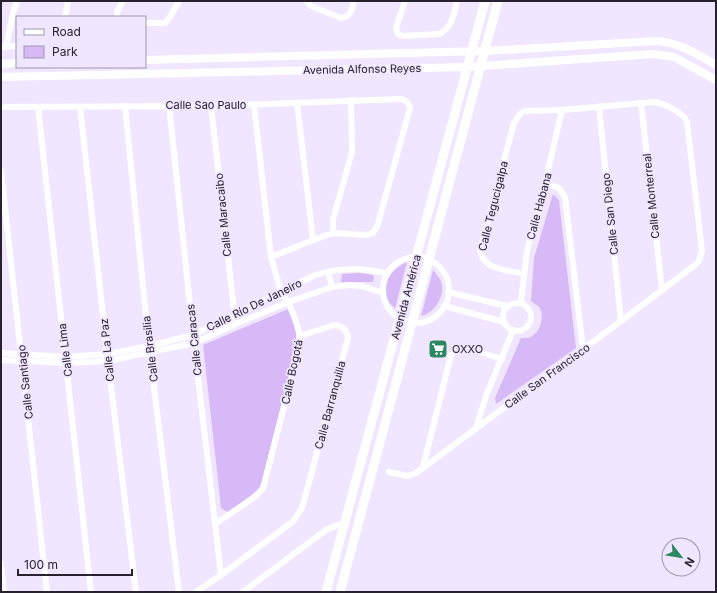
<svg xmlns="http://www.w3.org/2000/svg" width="717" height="593" font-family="Inter,sans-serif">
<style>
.green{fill:#d7b9f8}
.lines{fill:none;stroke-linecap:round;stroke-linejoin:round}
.minor{stroke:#fff;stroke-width:6}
.tertiary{stroke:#fff;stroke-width:8}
.secondary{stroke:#fff;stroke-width:9}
.labels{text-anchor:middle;stroke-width:3.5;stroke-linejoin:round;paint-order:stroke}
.street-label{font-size:11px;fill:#27222d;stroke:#f1e6ff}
.poi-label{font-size:11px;fill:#27222d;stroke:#f1e6ff;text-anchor:start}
</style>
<rect width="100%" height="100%" fill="#f1e6ff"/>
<g class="green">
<path d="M553,194L559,200L576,348L496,404L495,398L521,338C523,338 526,338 528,338C539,335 546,317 539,307C537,305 533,303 531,301L534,258Z"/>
<path d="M407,262L395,309C393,306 389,303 387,299C379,284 393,268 407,262Z"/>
<path d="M433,270C436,274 439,277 441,281C446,295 435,313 421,316Z"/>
<path d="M359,273L369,274L374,276L373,282H341L342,274Z"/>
<path d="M288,309L296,331V349L260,488L229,513L221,508L203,345Z"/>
</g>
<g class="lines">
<g class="minor">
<path d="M306,1L311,6L341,18C351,17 352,9 354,1"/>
<path d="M405,1L396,28L398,34L403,36L439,34C452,28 454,14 457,1"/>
<path d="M65,17L68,1"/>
<path d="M117,17V12L123,1"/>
<path d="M145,23H165L170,17L179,1"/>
<path d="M1,47L17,46"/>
<path d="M6,47L13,13L17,1"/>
<path d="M297,102L313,240"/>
<path d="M641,103L662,290"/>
<path d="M169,105L194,343L221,575"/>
<path d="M125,106L149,346L179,592"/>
<path d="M211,106L235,319"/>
<path d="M1,107L211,106L401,99C406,101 408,102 410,108L377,227L373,233L366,235L333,233L313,240L271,257"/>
<path d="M38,107L91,592"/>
<path d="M80,107L108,361L136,592"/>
<path d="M599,107L621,321"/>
<path d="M1,171L47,592"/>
<path d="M545,183L559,188L565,197L583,349"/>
<path d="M333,233V220L352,152L351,100"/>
<circle cx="416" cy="290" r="33"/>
<path d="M328,272L332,287"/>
<path d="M448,292L507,306"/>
<path d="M521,302L527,251L545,183L562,110"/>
<circle cx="517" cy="317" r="14"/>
<path d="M444,306L504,322"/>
<path d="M1,353L65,357L108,354L149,346L193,335L315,275C343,267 359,268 387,273"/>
<path d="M1,360L67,363L108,361L194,343L236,324L288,302L332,287L350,285L362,286L383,293"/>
<path d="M476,428L486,396L513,330"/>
<path d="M423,467L451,355C454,350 457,348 463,347L502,359"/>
<path d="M389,472L407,476L416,473L621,321L695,265L699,261L702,251L687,122C684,113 664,103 654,102L562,110L524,111L520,114L514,123L480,250C483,270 507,270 524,274"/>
<path d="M215,524L256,496L263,488L298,352L300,336L295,318L288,302L281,292L271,257L254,105"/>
<path d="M1,564L4,592"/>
<path d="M196,592L221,575L291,523L295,519L302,508L348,338C347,330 342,325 334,325L300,336"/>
<path d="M243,592L326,530L345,522"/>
</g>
<g class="tertiary">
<path d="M145,60L485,51L656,41C678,42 697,54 716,65"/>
<path d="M1,64L17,63"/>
<path d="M1,77L467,67L653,54L674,57L716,80"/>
</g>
<g class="secondary">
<path d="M326,592L485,1"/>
<path d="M340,592L498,1"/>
</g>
</g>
<defs>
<g id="supermarket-square" transform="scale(1)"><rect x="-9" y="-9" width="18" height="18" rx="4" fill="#2b8860" stroke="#f1e6ff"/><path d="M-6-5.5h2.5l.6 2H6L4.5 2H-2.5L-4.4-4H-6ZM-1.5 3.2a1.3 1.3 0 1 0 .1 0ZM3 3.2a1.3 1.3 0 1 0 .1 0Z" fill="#fff"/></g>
</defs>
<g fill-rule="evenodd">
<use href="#supermarket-square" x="438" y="349"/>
</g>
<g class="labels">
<g class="street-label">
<text transform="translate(362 69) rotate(-1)" y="4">Avenida Alfonso Reyes</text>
<text x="206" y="109">Calle Sao Paulo</text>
<text transform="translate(651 196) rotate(-96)" y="4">Calle Monterreal</text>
<text transform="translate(493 206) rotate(-76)" y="4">Calle Tegucigalpa</text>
<text transform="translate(539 206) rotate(-75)" y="4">Calle Habana</text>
<text transform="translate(610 214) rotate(-96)" y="4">Calle San Diego</text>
<text transform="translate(223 215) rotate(-96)" y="4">Calle Maracaibo</text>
<text transform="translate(406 297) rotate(-75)" y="4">Avenida América</text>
<text transform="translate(254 305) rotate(-26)" y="4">Calle Río De Janeiro</text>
<text transform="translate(194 340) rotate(-96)" y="4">Calle Caracas</text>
<text transform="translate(150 349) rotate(-97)" y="4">Calle Brasilia</text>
<text transform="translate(65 350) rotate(-97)" y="4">Calle Lima</text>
<text transform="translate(107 350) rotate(-96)" y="4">Calle La Paz</text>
<text transform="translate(292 372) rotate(-78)" y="4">Calle Bogotá</text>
<text transform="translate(547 376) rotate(-36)" y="4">Calle San Francisco</text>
<text transform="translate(25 382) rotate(-96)" y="4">Calle Santiago</text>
<text transform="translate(330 405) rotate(-75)" y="4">Calle Barranquilla</text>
</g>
<g class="poi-label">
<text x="452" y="353">OXXO</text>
</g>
</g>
<rect width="717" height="593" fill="none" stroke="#27222d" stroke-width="4"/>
<rect x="16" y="16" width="130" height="52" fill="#f1e6ff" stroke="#a098ab"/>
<rect x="24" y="29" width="20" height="6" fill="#ffffff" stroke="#a098ab"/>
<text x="52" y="36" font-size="12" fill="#27222d">Road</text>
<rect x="24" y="46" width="20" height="12" fill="#d7b9f8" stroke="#a098ab"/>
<text x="52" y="56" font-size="12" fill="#27222d">Park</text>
<g transform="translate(681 557) rotate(121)"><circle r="19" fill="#f1e6ff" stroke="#a098ab"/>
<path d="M0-3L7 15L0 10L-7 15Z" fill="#2b8860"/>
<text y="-6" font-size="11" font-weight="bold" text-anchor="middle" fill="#27222d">N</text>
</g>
<path d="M18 569v6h114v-6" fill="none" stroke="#27222d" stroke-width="2"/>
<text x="24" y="569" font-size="12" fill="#27222d" stroke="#f1e6ff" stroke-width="3" paint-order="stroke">100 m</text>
</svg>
